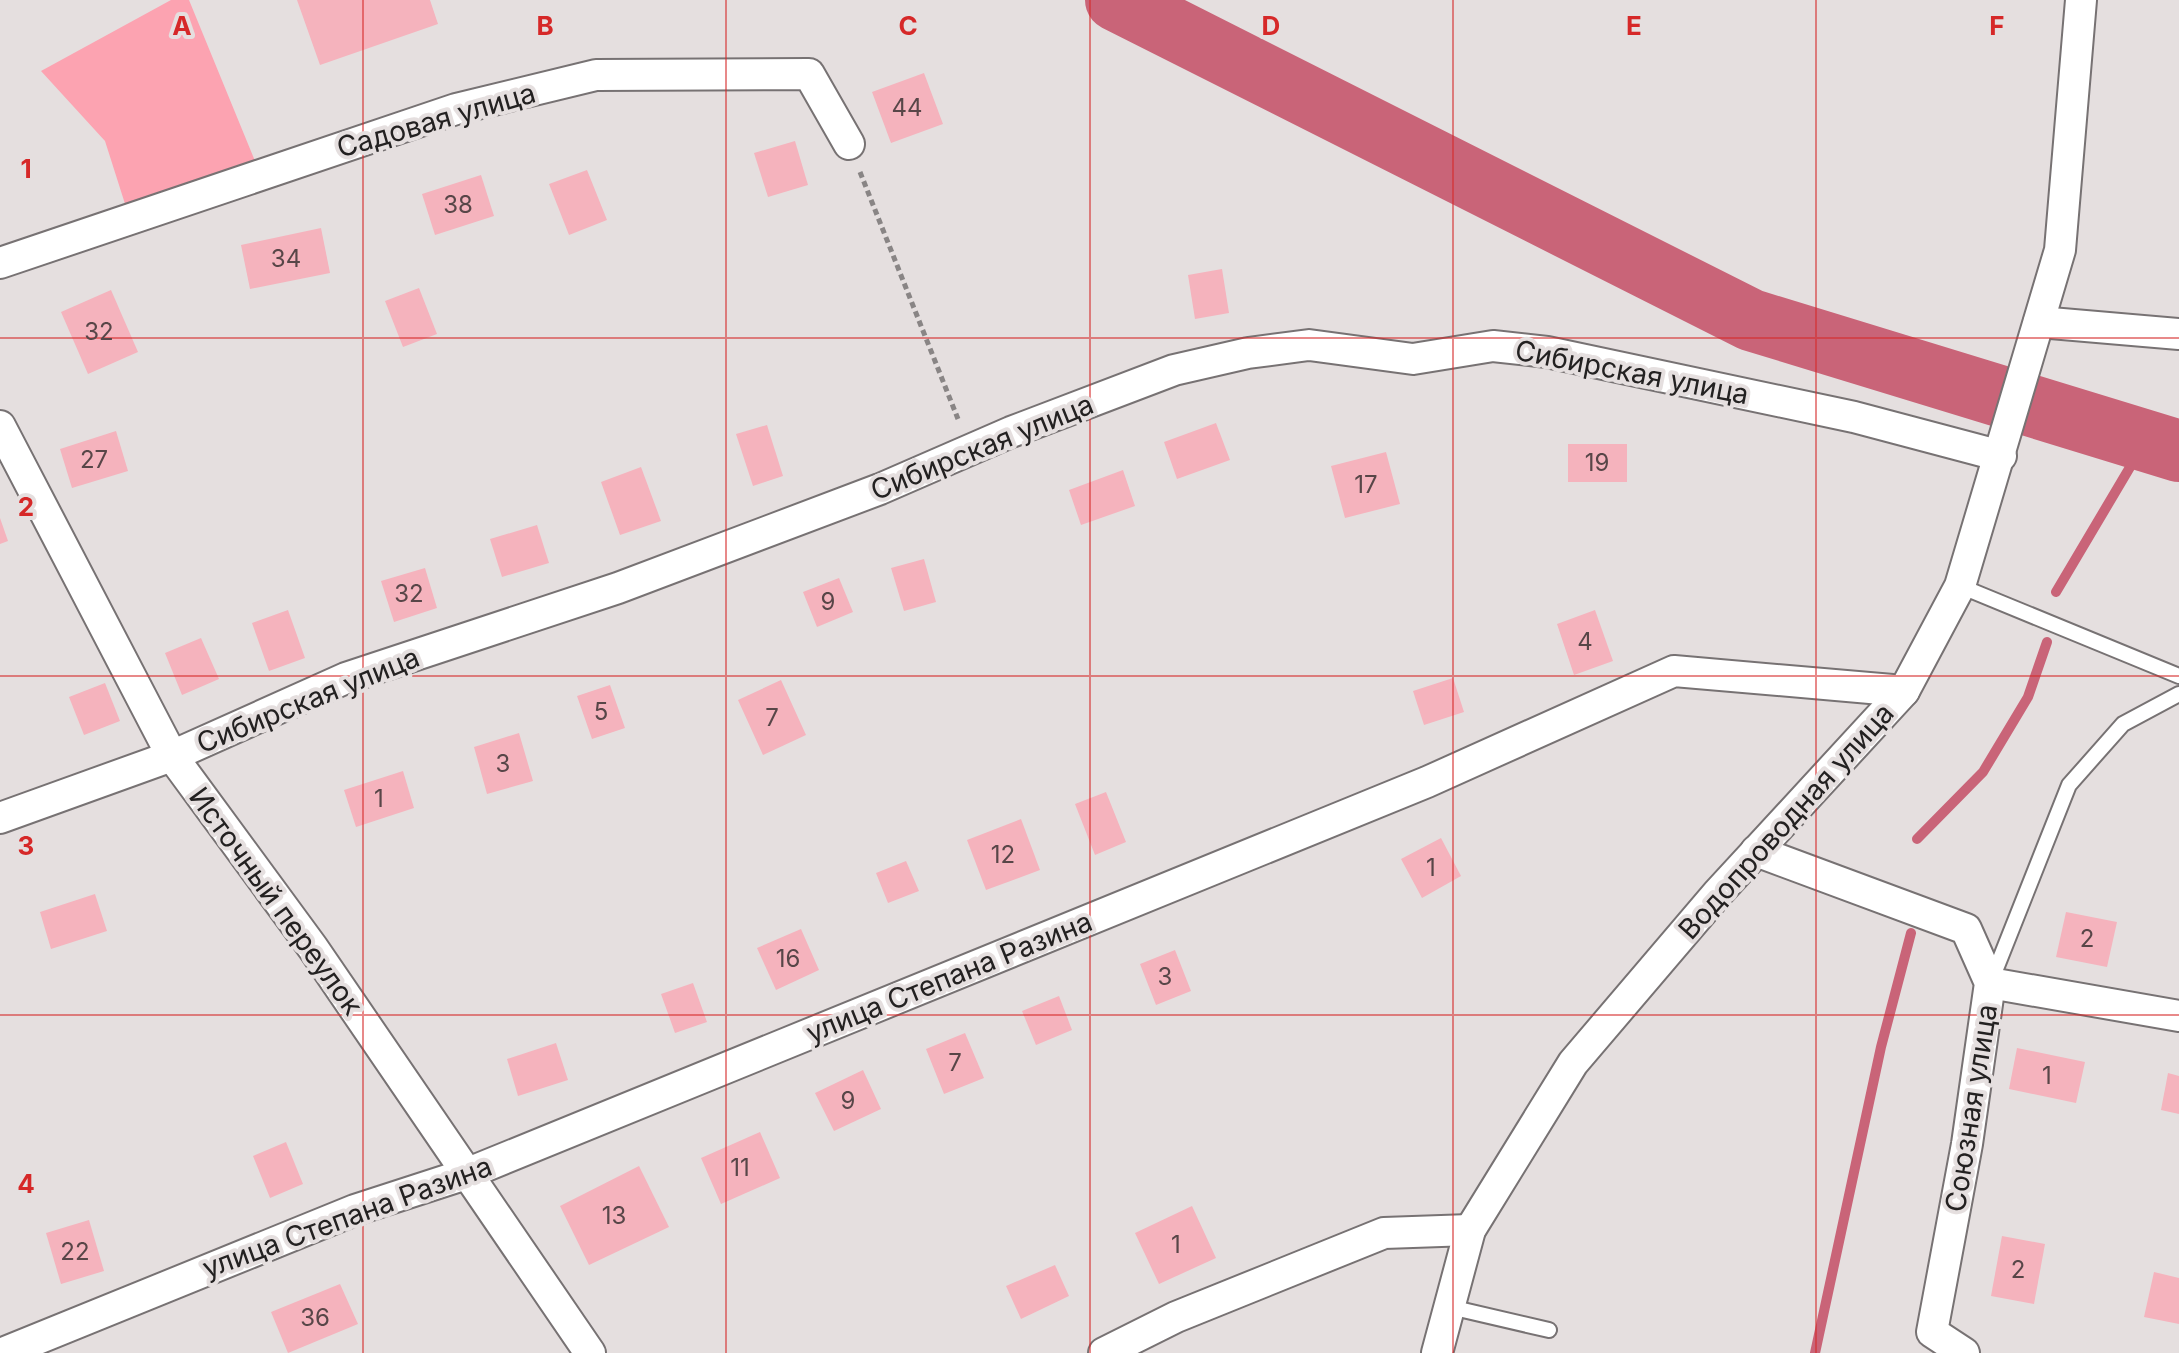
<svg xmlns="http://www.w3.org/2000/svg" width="2179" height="1353" font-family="Inter,sans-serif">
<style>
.green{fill:#fca3b1}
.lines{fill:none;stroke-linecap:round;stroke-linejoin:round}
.stream{stroke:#c96478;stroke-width:10}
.river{stroke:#c96478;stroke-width:62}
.building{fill:#f5b3bd}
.lane-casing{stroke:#777273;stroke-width:18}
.street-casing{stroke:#777273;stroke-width:34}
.path{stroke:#898585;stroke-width:5;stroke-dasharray:6 4;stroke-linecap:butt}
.lane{stroke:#fff;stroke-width:14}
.street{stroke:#fff;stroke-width:30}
.grid{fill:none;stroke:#d62828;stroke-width:2;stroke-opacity:0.55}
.labels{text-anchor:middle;stroke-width:8;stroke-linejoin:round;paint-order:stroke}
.number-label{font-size:24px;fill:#584648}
.street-label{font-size:28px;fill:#232121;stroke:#e5dfdf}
.grid-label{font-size:26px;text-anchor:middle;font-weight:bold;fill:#d62828;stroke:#e5dfdf;stroke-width:8;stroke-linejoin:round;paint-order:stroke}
</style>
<rect width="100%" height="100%" fill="#e5dfdf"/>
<path class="green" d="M171,0H189L255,161L126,207L105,141L41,71Z"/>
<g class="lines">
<g class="stream">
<path d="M2056,592L2139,452"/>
<path d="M1917,839L1983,772L2028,697L2047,642"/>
<path d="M1815,1353L1881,1047L1911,933"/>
</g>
<path class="river" d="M1116,0L1751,320L2179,451"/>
</g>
<g class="building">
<path d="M297,0H430L438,24L320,65Z"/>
<path d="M924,73L943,124L891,143L872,92Z"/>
<path d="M795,141L808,185L768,197L754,153Z"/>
<path d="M587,170L607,220L569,235L549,184Z"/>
<path d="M481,175L494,216L435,235L422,194Z"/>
<path d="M321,228L330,273L250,289L241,245Z"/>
<path d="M1222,269L1229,313L1195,319L1188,275Z"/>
<path d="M419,288L437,334L403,347L385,301Z"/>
<path d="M111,290L138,352L88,374L61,312Z"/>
<path d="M1216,423L1230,460L1177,479L1164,442Z"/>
<path d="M767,425L783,476L753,486L736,434Z"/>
<path d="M116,431L128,471L72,488L60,449Z"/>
<rect x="1568" y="444" width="59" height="38"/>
<path d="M1386,452L1400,504L1345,518L1331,466Z"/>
<path d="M641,467L661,521L620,535L601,482Z"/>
<path d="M1123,470L1135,506L1081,525L1069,490Z"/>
<path d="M0,518L8,541L0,544Z"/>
<path d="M537,525L549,563L502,577L490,539Z"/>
<path d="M924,559L936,602L904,611L891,568Z"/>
<path d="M425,568L437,608L394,622L381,581Z"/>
<path d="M839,578L853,612L817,627L803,592Z"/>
<path d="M288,610L305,658L269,671L252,623Z"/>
<path d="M1595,610L1613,661L1574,675L1557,624Z"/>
<path d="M201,638L219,679L182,695L165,653Z"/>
<path d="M1453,678L1464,712L1424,725L1413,691Z"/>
<path d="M781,680L806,735L763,755L738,700Z"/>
<path d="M105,683L120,721L84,735L69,697Z"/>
<path d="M610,685L625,728L592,739L577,696Z"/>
<path d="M519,733L533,781L487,794L474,747Z"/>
<path d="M403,771L414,808L356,827L344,790Z"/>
<path d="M1106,792L1126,842L1095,855L1075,804Z"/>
<path d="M1021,819L1040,870L986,890L967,840Z"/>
<path d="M1441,838L1461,876L1422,898L1401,859Z"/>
<path d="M906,861L919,891L888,903L876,873Z"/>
<path d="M95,894L107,931L51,949L40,912Z"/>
<path d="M2066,912L2117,922L2107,967L2056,957Z"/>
<path d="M801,929L819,970L776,990L757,948Z"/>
<path d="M1175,950L1191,991L1156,1005L1140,964Z"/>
<path d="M693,983L707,1022L675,1033L661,994Z"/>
<path d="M1059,996L1072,1030L1036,1045L1022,1011Z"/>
<path d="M965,1033L984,1078L944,1094L926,1049Z"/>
<path d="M556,1043L568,1080L518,1096L507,1059Z"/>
<path d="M2017,1048L2085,1062L2076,1103L2009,1089Z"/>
<path d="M863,1070L881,1109L834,1131L815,1093Z"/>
<path d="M2168,1073L2179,1076V1114L2161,1110Z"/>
<path d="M760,1132L780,1178L721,1204L701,1158Z"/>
<path d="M286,1142L303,1184L270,1198L253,1156Z"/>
<path d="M639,1166L669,1227L589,1265L560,1206Z"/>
<path d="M1192,1206L1216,1258L1159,1284L1135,1233Z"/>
<path d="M89,1220L104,1271L61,1284L46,1233Z"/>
<path d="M2002,1236L2045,1244L2034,1304L1991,1296Z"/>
<path d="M1055,1265L1069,1296L1021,1319L1006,1286Z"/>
<path d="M2154,1272L2179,1278V1324L2144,1317Z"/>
<path d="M340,1284L358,1324L288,1353L271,1312Z"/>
</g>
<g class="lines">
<g class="lane-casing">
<g id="lane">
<path d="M1960,586L2179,676"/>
<path d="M1992,979L2069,785L2123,724L2179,694"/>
<path d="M1450,1307L1549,1330"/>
</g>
</g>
<g class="street-casing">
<g id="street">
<path d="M0,263L456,109L596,75L809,74L849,144"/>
<path d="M2039,322L2179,334"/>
<path d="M0,426L172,756L313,948L590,1353"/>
<path d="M0,818L172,756L346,678L618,588L880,489L1011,432L1174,370L1248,353L1309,345L1413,359L1493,346L1547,352L1854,417L2001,456"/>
<path d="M1756,851L1966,929L1990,983L1967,1144L1932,1332L1964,1353"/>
<path d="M1990,983L2179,1016"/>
<path d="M3,1353L355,1210L466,1174L1427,782L1674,671L1904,691"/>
<path d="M1104,1353L1176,1317L1384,1233L1470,1230"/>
<path d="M1437,1353L1470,1230L1573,1063L1717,894L1904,691L1960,586L2060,250L2081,0"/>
</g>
</g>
<path class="path" d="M860,172L958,419"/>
<use href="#lane" class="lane"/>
<use href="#street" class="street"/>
</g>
<path class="grid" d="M363,0V1353M726,0V1353M1090,0V1353M1453,0V1353M1816,0V1353M0,338H2179M0,676H2179M0,1015H2179"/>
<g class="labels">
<g class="number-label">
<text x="907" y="116">44</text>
<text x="458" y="213">38</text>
<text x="286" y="267">34</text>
<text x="99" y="340">32</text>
<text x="94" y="468">27</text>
<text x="1597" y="471">19</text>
<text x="1366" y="493">17</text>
<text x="409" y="602">32</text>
<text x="828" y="610">9</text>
<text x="1585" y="650">4</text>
<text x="601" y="720">5</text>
<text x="772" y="726">7</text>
<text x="503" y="772">3</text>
<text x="379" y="807">1</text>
<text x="1003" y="863">12</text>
<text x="1431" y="876">1</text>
<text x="2087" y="947">2</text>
<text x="788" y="967">16</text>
<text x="1165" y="985">3</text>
<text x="955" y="1071">7</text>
<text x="2047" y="1084">1</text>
<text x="848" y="1109">9</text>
<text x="740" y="1176">11</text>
<text x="614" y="1224">13</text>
<text x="1176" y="1253">1</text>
<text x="75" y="1260">22</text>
<text x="2018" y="1278">2</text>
<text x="315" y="1326">36</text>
</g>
<g class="street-label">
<text transform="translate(436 120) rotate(-16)" y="10">Садовая улица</text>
<text transform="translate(1632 372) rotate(11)" y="10">Сибирская улица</text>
<text transform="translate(982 447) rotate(-22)" y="10">Сибирская улица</text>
<text transform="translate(308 700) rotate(-22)" y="10">Сибирская улица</text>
<text transform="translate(1786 821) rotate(-48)" y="10">Водопроводная улица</text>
<text transform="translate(276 901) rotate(54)" y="10">Источный переулок</text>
<text transform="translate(949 977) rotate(-22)" y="10">улица Степана Разина</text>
<text transform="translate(1971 1108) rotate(-81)" y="10">Союзная улица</text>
<text transform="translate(347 1217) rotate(-20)" y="10">улица Степана Разина</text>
</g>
</g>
<g class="grid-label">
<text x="182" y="35">A</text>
<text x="545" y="35">B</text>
<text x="908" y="35">C</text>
<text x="1271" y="35">D</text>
<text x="1634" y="35">E</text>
<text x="1997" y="35">F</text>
<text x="26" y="178">1</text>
<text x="26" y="516">2</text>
<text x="26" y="855">3</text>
<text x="26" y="1193">4</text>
</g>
</svg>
